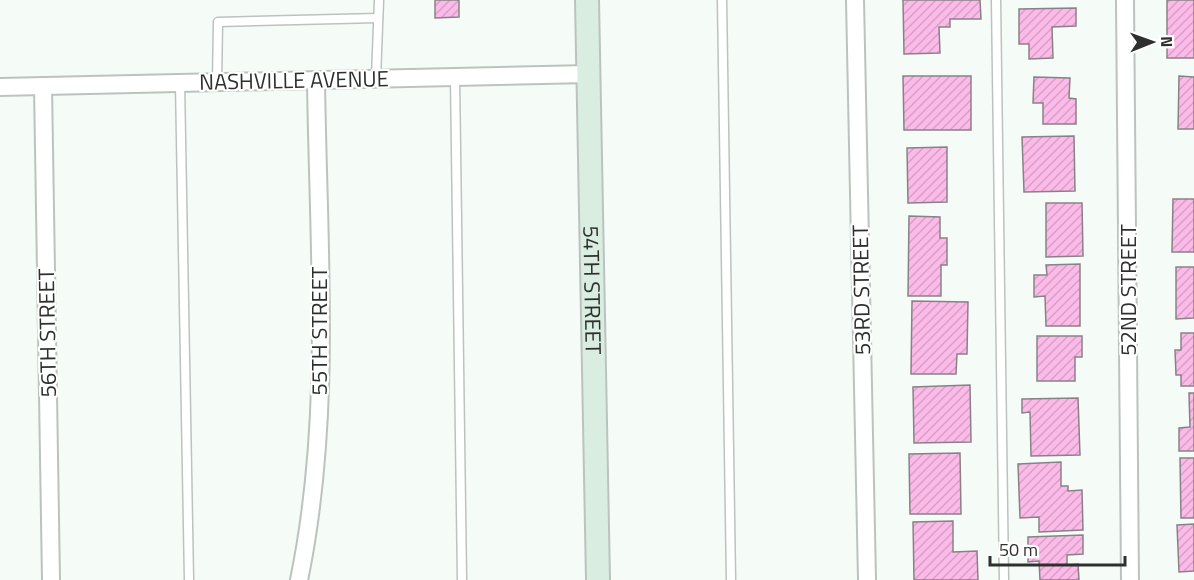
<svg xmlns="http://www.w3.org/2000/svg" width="1194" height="580" font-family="'Titillium Web',sans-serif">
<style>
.building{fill:url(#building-hatch);stroke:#888286;stroke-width:1.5}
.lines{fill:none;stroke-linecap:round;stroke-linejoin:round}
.lane-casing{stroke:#bcc3be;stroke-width:11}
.street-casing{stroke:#bcc3be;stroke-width:20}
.secondary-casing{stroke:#bcc3be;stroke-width:26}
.lane{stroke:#fff;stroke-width:8}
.street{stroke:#fff;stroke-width:16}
.secondary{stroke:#d9eee1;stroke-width:22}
.labels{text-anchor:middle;stroke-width:4.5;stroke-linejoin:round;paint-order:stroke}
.street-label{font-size:22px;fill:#2e302e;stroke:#fff}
</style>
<defs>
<pattern id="building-hatch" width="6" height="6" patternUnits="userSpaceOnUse" patternTransform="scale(1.5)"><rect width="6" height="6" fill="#fbbae8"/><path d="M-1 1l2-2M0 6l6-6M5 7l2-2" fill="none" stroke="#d7a0c7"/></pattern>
</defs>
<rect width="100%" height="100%" fill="#f5fcf7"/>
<g class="building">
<path d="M435,0H459V17L435,18Z"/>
<path d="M903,0H980L981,19H950V27H939L940,53L904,54Z"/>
<rect x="1167" y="0" width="27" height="58"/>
<path d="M1076,8V26L1052,27L1053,58L1029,59V44H1019V9Z"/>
<path d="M903,76H971V130H904Z"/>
<path d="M1179,76L1194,77V129H1178Z"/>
<path d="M1034,77L1070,78L1069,98L1076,99V124H1043V103H1033Z"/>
<path d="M1074,136L1075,191L1024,192L1022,137Z"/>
<path d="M947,147V202L908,203L907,148Z"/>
<path d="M1173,199H1194V252H1172Z"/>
<path d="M1046,203H1082L1083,256L1046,257Z"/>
<path d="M909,216L940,217V238H947V265H941V296H908Z"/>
<path d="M1080,264V326H1046L1045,296L1034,297V275H1047L1046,265Z"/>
<path d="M1176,267H1194V318L1176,319Z"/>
<path d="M912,301L968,302L967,354H957L956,374H911Z"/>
<path d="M1181,333H1194V386H1181V375H1176L1175,350H1181Z"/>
<path d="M1037,336H1082V357H1075V381H1037Z"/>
<path d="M970,385L971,442L914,443L913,387Z"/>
<path d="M1189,393H1194V451H1179V428L1190,427Z"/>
<path d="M1078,398L1080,455L1031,456L1030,412L1022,413V399Z"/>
<path d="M960,453L961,514H910L909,454Z"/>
<path d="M1180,458H1194V518H1181Z"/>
<path d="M1061,462V486H1068V491L1082,490L1083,530L1039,532V517L1020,518L1018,464Z"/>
<path d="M953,521V552L977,551L978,580H914L913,522Z"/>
<path d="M1194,524V571L1179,572L1177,525Z"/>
<path d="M1083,535V554L1067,555V565L1078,564L1079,580H1040L1039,561L1028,562V537Z"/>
</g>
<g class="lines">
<g class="lane-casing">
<g id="lane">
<path d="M722,0L731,580"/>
<path d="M996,0L1004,580"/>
<path d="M455,77L462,580"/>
<path d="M376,78L379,0"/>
<path d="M217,82L218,22L378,18"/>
<path d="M180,83L189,580"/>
</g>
</g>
<g class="street-casing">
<g id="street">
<path d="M855,0L867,580"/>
<path d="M1125,0L1130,580"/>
<path d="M43,86L51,580"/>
<path d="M0,87L589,74"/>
<path d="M299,580C333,416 318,246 316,80"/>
</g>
</g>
<g class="secondary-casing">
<g id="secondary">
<path id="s1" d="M587,0L598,580"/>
</g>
</g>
<use href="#lane" class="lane"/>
<use href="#street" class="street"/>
<use href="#secondary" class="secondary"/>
</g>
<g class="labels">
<g class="street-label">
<text transform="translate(294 80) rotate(-1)" y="8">NASHVILLE AVENUE</text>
<text dy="8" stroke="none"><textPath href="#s1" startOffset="290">54TH STREET</textPath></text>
<text transform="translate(861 290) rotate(-91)" y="8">53RD STREET</text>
<text transform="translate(1128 290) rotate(-90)" y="8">52ND STREET</text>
<text transform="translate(319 331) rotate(-90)" y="8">55TH STREET</text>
<text transform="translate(47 333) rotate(-91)" y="8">56TH STREET</text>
</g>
</g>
<g transform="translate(1152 42) rotate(89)" stroke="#ffffff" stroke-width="4.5" paint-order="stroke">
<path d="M0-4.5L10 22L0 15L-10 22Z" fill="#2e302e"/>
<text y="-9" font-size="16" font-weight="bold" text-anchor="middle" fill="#2e302e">N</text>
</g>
<path d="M990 556v9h135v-9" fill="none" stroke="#2e302e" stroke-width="3"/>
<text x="999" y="556" font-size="18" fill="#2e302e" stroke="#ffffff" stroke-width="4.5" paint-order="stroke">50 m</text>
</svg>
